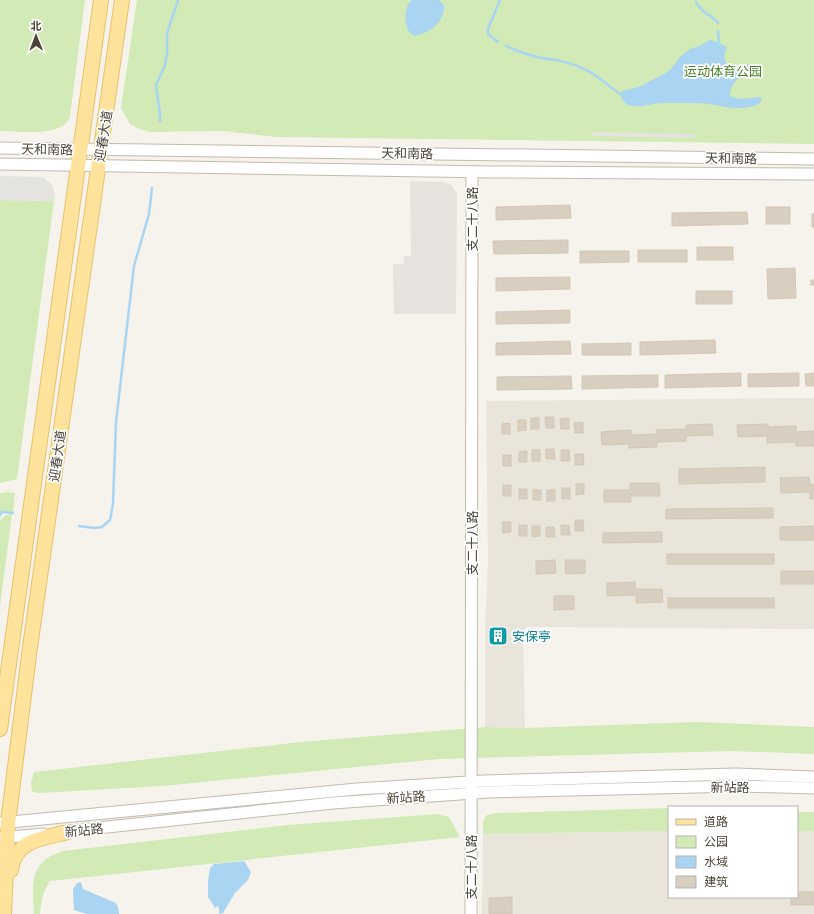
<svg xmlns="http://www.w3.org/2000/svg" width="814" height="914" font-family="'Fira Sans Condensed','Noto Sans SC',sans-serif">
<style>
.residential{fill:#eae5da}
.industrial{fill:#e6e2dd}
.green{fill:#d2eab5}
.parking{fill:#e5e3e0}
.water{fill:#a9d4f2}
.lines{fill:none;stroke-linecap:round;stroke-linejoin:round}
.stream{stroke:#a9d4f2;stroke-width:2.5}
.building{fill:#d8cfc1;stroke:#d3c7b4}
.minor-casing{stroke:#c2bbae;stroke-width:13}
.major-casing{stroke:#e6c16a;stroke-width:16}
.minor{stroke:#fff;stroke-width:11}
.major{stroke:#ffe39c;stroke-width:14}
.labels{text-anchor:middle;stroke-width:3.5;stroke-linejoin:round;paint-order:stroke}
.park-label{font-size:13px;fill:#4a7f2a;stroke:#fff}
.street-label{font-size:13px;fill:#4b4439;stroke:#fff}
.culture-label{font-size:13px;fill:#0d838f;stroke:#fff;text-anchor:start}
</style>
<rect width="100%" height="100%" fill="#f6f3ec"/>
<g class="residential">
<path d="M814,398V629L527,627L523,631L525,728L485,727V628L488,560L486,401Z"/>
<path d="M669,831V897H797V831H814V914H482L483,834Z"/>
</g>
<path class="industrial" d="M410,181L444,182L452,185L457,194L456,314H394L393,264H404V256H411Z"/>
<g class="green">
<path d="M0,0H85L70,116C64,138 18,131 0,131Z"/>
<path d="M137,0H814V144L276,137L223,131L149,132L137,128L130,124L121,108Z"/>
<path d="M0,200L54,201L17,479L0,483Z"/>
<path d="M7,492L15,493L13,513L2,512L0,515V493Z"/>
<path d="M12,514L0,606V520L6,515Z"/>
<path d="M697,722L814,727V754L731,751L439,759L162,786L40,793L32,792L31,783L34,772L301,742L485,727L525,728Z"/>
<path d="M669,808V831L483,834V822L487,815L496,813Z"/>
<rect x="797" y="812" width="17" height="19"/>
<path d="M438,814L449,817L460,837L50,881C43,892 41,901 40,914H34C33,895 29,872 46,859C50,855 57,854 63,851L288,825Z"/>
</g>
<g class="parking">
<path d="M593,132L695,134V138L593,136Z"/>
<path d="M0,176L43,177L52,184L55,195L54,201L0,200Z"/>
</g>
<g class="water">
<path d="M412,0H439L444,5C445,19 434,30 421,34C419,35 416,36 414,35C403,32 403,6 412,0Z"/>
<path d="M710,40L714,41L727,47V49L725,52C724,58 725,64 730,68C740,67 749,62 758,67V70C744,74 730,80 730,96C740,101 750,98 761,97L762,98L760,103C742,114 719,104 700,103C688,103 675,103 663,103C652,103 640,109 629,105C624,104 622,99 620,94L623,91L641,86L664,74L671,69L680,57L690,49L700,46Z"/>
<path d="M244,861L251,872L248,880L235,893L223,913L219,914V909L218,906L215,908L208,897V881L210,868L214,864Z"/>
<path d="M81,882L83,889L116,903L118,907L119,914H87L74,910L73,889L77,883Z"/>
</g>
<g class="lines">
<g class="stream">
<path d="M696,2C700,12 712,15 718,23"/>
<path d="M718,31L719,43"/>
<path d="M498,42L488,34V29L500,0"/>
<path d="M506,46C518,51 529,56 542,58C557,60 570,62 584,69C597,74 608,86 620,94"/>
<path d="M160,121V115L156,85L164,68L167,55V33L178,0"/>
<path d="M0,515L2,512L13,513"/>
<path d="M79,526L94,528L102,527L110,520L113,504L116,422L134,266L149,214L152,188"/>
</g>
</g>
<g class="building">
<path d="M570,205L571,218L496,220V207Z"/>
<rect x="766" y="207" width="24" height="17"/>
<path d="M747,212L748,224L672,226V213Z"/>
<rect x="812" y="214" width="2" height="13"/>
<path d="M568,240V253L494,254L493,241Z"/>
<rect x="697" y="247" width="36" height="13"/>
<rect x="638" y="250" width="49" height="12"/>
<path d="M580,251H629V262L580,263Z"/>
<path d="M795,268L796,298L768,299L767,269Z"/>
<path d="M570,277V289L496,291V278Z"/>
<rect x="811" y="280" width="3" height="5"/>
<rect x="696" y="291" width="36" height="13"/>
<path d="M570,310V323L496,324V312Z"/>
<path d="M715,340L716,353L640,355V342Z"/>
<path d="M570,341L571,354L496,355V343Z"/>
<path d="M631,343V355H582V344Z"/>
<path d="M741,373V386L665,388V375Z"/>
<path d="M799,373V386L748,387V374Z"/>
<path d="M814,373V386H806L805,374Z"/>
<path d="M658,375V387L582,389V376Z"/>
<path d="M571,376L572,389L497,390V377Z"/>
<path d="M545,417H554V428H546Z"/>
<rect x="531" y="418" width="8" height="11"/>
<path d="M569,418V429H561L560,419Z"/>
<path d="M518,420H526V430L518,431Z"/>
<path d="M583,422V433H575L574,423Z"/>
<path d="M510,423V434H502V424Z"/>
<path d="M712,424L713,435L686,436V441L657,442V447L629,448V444L602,445L601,432L631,430V435L657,434L656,430L686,429V425Z"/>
<path d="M768,424V427L796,426V432L814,431V446H796V442L767,443V436L738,437L737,425Z"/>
<path d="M546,449H554L555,459H546Z"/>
<rect x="532" y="450" width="8" height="11"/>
<path d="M561,450H569L570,461H561Z"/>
<path d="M527,451V462H519V452Z"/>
<path d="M575,454H583L584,465H575Z"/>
<rect x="503" y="455" width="8" height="11"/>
<path d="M765,467V482L679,484V469Z"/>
<path d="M809,477L810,485L814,484V499H810V492L781,493L780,478Z"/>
<path d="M630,483H659L660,496H631V502H604V490H630Z"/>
<path d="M576,484H584V494L576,495Z"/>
<rect x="503" y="485" width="8" height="11"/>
<rect x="562" y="488" width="8" height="11"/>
<rect x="519" y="489" width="8" height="10"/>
<rect x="533" y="490" width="8" height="10"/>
<rect x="547" y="490" width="8" height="11"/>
<path d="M773,508V518L666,519V509Z"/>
<path d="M575,520H583L584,531H575Z"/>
<path d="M502,522H511V532L503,533Z"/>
<rect x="519" y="525" width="8" height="11"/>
<path d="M561,525H569L570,535H561Z"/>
<path d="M532,526H540V536L532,537Z"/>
<path d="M814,526V540H780V527Z"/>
<path d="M546,527H554L555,537H546Z"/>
<path d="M662,532V542L603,543V533Z"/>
<rect x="667" y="554" width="107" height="10"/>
<path d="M555,560L556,573L536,574V561Z"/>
<path d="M565,560H585V573L566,574Z"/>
<rect x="781" y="571" width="33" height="13"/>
<path d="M635,582V589H662L663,602L636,603V595L607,596V583Z"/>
<path d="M554,596H574V609L554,610Z"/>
<rect x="668" y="598" width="106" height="10"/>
<path d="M501,632V640H495V633Z"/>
<path d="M797,892H814V905H791V897H797Z"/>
<path d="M512,897V914H489V898Z"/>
</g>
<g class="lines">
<g class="minor-casing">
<g id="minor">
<path d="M0,148L814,159"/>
<path d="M0,164L492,172L814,174"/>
<path d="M0,823L357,789L484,781L736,774L814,777"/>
<path d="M60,832L333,803L488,792L739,786L814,788"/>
<path d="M0,838L43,834"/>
<path d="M471,914L472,172"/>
</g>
</g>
<g class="major-casing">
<g id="major">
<path d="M0,729L101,0"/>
<path d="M11,870C14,840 44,838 68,832"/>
<path d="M4,914L8,823L30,647L122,0"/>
</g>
</g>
<use href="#minor" class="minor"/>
<use href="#major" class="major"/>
</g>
<defs>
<g id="building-square" transform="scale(1)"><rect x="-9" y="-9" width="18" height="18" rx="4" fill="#0f9aa8" stroke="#fff"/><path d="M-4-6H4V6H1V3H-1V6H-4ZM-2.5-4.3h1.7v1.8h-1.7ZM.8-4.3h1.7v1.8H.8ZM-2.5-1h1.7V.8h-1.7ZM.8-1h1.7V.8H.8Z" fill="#fff"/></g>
</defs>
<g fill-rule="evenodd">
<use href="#building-square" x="498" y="636"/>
</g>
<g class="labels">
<g class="park-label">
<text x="723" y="76">运动体育公园</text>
</g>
<g class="street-label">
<text transform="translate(103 136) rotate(-81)" y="5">迎春大道</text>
<text transform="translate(47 149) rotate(1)" y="5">天和南路</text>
<text transform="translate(407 153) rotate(1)" y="5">天和南路</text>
<text transform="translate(731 158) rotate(1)" y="5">天和南路</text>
<text transform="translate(472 219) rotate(-90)" y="5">支二十八路</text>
<text transform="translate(57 456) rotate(-82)" y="5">迎春大道</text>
<text transform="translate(472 543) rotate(-90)" y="5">支二十八路</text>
<text x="730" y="792">新站路</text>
<text transform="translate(406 797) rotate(-4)" y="5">新站路</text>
<text transform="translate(84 830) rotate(-6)" y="5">新站路</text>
<text transform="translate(471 867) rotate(-90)" y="5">支二十八路</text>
</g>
<g class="culture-label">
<text x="512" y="641">安保亭</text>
</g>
</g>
<rect x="668" y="806" width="130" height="92" fill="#ffffff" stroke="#b7b4b0"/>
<rect x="676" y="819" width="20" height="6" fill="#ffe39c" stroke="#b7b4b0"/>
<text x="704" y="826" font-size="12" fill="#4b4439">道路</text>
<rect x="676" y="836" width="20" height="12" fill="#d2eab5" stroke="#b7b4b0"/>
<text x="704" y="846" font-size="12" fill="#4b4439">公园</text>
<rect x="676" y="856" width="20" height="12" fill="#a9d4f2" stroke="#b7b4b0"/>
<text x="704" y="866" font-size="12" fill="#4b4439">水域</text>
<rect x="676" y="876" width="20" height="12" fill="#d8cfc1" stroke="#b7b4b0"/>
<text x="704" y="886" font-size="12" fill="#4b4439">建筑</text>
<g transform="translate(36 36) rotate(359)" stroke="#ffffff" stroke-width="3" paint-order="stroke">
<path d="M0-3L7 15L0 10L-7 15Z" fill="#4b4439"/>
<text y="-6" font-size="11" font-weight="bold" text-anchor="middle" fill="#4b4439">北</text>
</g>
</svg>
